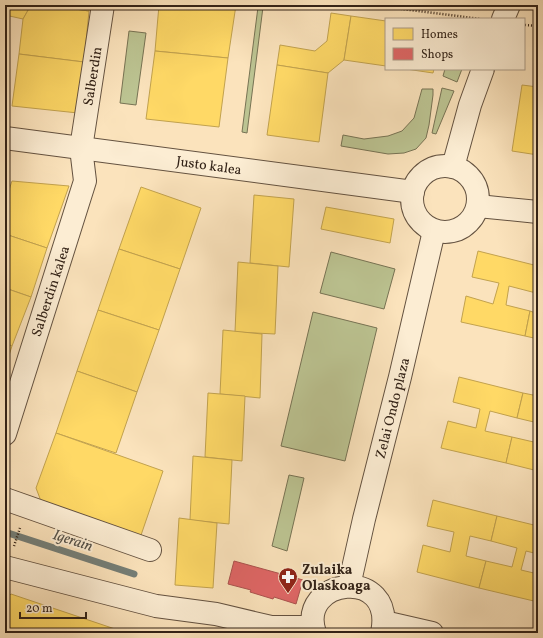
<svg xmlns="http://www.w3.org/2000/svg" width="543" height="638" font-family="Vollkorn,serif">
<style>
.green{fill:#bcc492;stroke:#777354}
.homes{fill:#ffd966;stroke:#c2a24e}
.shops{fill:#e06666;stroke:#ac524e}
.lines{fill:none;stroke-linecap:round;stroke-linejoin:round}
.stream{stroke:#757f78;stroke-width:7}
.street-casing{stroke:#645240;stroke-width:24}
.path{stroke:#322217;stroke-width:2.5;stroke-dasharray:1 2;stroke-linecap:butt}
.street{stroke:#fcedd3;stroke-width:22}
.labels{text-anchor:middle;stroke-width:4;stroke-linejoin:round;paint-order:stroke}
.street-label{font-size:14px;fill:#322217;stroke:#fcedd3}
.poi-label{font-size:14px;font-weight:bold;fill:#322217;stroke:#fcedd3;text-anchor:start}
.water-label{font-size:15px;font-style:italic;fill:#535048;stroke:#fcedd3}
</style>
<rect width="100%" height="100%" fill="#fbe3bc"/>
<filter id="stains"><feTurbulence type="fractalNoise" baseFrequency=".005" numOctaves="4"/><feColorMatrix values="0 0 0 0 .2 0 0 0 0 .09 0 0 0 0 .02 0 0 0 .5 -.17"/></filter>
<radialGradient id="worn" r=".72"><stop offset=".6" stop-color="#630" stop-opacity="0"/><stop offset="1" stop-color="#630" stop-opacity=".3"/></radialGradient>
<g class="green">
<path d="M258,7H263L247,133L242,132Z"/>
<path d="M129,31L146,33L136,105L120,103Z"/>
<path d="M445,69H462L457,82L443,76Z"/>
<path d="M442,88L454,91L436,134L432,133Z"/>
<path d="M422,89H433V95L429,125L426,138L416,149L404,153L388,154L341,146L343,135L364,139L388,136L402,131L414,118Z"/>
<path d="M331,252L395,269L384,309L320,293Z"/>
<path d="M313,312L377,328L345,461L281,446Z"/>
<path d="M289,475L304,478L287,551L272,546Z"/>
</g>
<g class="homes">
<path d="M5,5H31L23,19L5,15Z"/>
<path d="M31,5H47L89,11L84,62L19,54L23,19Z"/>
<path d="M47,5H91L89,11Z"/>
<path d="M159,5H236L228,58L155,51Z"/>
<path d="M331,13L351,16L344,60L328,73L277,65L280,45L315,51L327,41Z"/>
<path d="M351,16L386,21V66L344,60Z"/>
<path d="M155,51L228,58L219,127L146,119Z"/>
<path d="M19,54L84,62L78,113L12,106Z"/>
<path d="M277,65L328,73L319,142L267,135Z"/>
<path d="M406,69H434L433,73Z"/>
<path d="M522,85L538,87V155L512,151Z"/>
<path d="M12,181L69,186L47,248L5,234V202Z"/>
<path d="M141,187L201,208L180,269L119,249Z"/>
<path d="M254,195L294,199L289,267L250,263Z"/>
<path d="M326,207L394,219L390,243L321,229Z"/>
<path d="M5,234L47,248L31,297L5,288Z"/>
<path d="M119,249L180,269L159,330L98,310Z"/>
<path d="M478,251L538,266V282L536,293L509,286L506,305L530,311L525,336L461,322L466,296L493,304L499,283L472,277Z"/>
<path d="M238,262L278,266L275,334L235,332Z"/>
<path d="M5,288L31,297L12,346L5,343Z"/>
<path d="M98,310L159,330L137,392L77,371Z"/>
<path d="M530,311L538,314V339L525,336Z"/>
<path d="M223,330L262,334L260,398L220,394Z"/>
<path d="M5,343L12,346L5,368Z"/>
<path d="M77,371L137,392L116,453L56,433Z"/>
<path d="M459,377L523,393L517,418L490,411L485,431L512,437L506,463L441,448L448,421L476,428L480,409L453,402Z"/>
<path d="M208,393L245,396L242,461L205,457Z"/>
<path d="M523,393L538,396V423L517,418Z"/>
<path d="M56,433L163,471L139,541L44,509L36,488Z"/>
<path d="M512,437L538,443V471L506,463Z"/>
<path d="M193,456L232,460L229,524L190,520Z"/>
<path d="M433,500L497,516L491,541L470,536L466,556L486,561L479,588L417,572L423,545L450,552L454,532L427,526Z"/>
<path d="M497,516L538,526V554L526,551L521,570L538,574V602L479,588L486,561L512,567L517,548L491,541Z"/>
<path d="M179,518L217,523L213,588L175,585Z"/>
<path d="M11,594L124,632V633H5V600Z"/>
</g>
<path class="shops" d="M234,561L303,580L296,604L274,597L273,599L250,592L251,590L228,584Z"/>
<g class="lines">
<path class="stream" d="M5,532L134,574"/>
<g class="street-casing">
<g id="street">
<path d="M503,19L509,5"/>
<path d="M5,138L413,192"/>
<circle cx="445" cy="199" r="33"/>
<path d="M453,167L470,105L483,69"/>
<path d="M478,206L538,212"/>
<path d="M5,434L85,181L81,148L103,5"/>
<path d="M5,499L150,550"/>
<path d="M5,567L156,606L216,614L271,627H313"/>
<path d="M349,586L364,519L400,377L434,231"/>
<path d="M384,622L432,633"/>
<path d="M315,633C296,578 396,565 382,633"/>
</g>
</g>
<g class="path">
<path d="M371,5L481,19"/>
<path d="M525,25L538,26"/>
<path d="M14,546L20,528"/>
</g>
<use href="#street" class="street"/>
</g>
<defs>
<g id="pharmacy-pin" transform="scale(1)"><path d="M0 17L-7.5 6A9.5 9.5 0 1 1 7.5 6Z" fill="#8f2418" stroke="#fcedd3"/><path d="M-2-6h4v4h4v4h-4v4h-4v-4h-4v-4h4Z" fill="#fff"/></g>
</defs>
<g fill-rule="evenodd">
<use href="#pharmacy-pin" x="288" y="577"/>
</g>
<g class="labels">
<g class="street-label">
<text transform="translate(92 76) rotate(-81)" y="5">Salberdin</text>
<text transform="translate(209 165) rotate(8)" y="5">Justo kalea</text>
<text transform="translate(50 291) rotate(-72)" y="5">Salberdin kalea</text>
<text transform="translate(392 408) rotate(-76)" y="5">Zelai Ondo plaza</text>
</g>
<g class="poi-label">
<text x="302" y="574">Zulaika<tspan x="302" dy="16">Olaskoaga</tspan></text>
</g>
<g class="water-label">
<text transform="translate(73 540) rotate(18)" y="5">Igerain</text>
</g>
</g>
<rect width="543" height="638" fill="none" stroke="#fbe3bc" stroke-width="20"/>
<rect x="6" y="6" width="531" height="626" fill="none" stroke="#322217" stroke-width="2"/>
<rect x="10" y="10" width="523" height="618" fill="none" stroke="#322217"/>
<rect x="385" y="18" width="140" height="52" fill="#fcedd3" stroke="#ab9c88"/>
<rect x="393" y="28" width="20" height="12" fill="#ffd966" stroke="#ab9c88"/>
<text x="421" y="38" font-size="12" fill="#322217">Homes</text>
<rect x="393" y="48" width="20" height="12" fill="#e06666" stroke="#ab9c88"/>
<text x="421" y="58" font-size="12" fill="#322217">Shops</text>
<path d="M20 612v6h66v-6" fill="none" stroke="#322217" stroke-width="2"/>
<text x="26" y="612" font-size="12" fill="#322217" stroke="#fcedd3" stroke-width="3" paint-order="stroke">20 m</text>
<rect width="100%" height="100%" filter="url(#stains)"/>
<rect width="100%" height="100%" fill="url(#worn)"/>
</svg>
